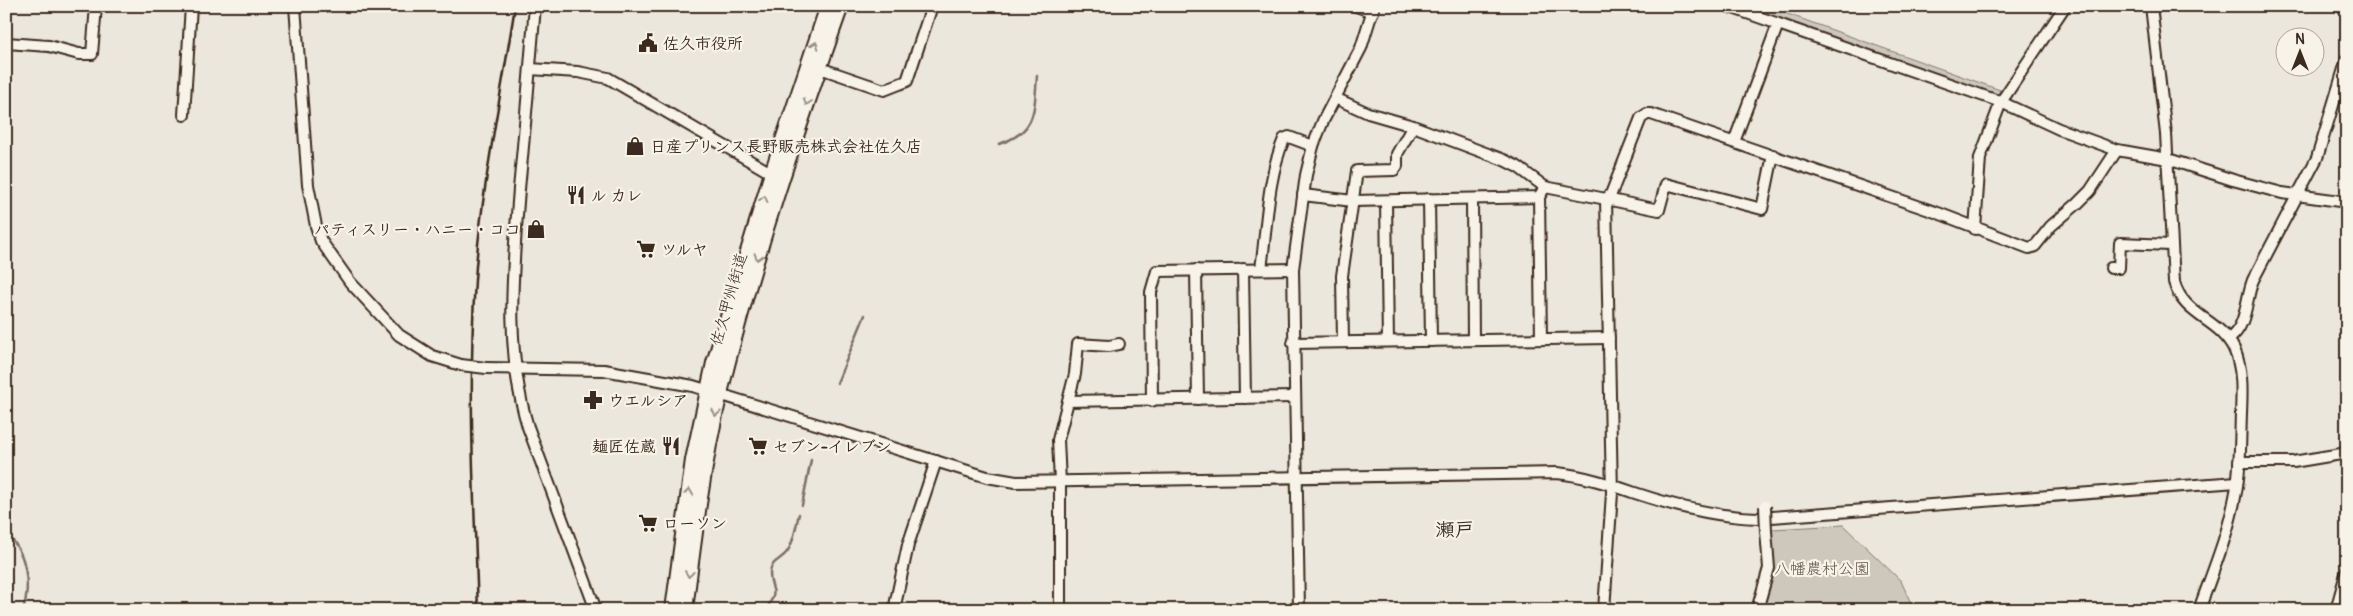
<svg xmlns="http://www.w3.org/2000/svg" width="2353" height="616" font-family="Pangolin,'Klee One',sans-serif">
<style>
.green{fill:#cec8bc;stroke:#84796d}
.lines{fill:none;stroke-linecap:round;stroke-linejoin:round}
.stream{stroke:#7c7064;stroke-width:2.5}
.minor-casing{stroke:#3b2a1e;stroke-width:14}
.major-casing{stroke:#3b2a1e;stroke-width:18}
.minor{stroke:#f7f3e8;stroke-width:10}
.major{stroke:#f7f3e8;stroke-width:14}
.rail{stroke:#3b2a1e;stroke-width:2.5}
.minor-bridge-casing{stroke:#3b2a1e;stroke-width:14;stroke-linecap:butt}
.minor-bridge{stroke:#f7f3e8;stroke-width:10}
.oneway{stroke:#998e83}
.labels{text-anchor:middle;stroke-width:4.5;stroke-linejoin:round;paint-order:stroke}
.poi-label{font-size:16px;font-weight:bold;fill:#3b2a1e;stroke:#f7f3e8;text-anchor:start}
.street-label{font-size:16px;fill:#3b2a1e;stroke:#f7f3e8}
.park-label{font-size:16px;fill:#605246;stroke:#f7f3e8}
.quarter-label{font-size:19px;font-weight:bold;fill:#3b2a1e;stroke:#f7f3e8}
</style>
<rect width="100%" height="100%" fill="#ece7dc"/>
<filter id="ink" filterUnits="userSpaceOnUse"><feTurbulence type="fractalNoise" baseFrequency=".02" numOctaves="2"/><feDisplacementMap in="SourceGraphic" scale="10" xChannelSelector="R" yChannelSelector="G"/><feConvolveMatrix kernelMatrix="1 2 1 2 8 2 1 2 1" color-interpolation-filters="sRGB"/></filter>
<g filter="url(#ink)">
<g class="green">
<path d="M1741,6H1786L1785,13L2000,90L1997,96Z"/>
<path d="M1843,525L1901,581L1914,610H1762L1773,567L1772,529Z"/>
</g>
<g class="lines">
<g class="stream">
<path d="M999,144C1037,132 1034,110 1037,76"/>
<path d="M837,383L865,315"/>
<path d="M802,505L811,460"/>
<path d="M6,534C27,551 31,586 23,610"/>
<path d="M766,609C781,587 769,591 770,572C771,561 781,560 787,552C794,543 796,525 799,514"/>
</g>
<g class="minor-casing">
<g id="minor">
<path d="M295,6L308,185L316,226L321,241L350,282L399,335L432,356L461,365"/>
<path d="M535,6C530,67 525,128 519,189C513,269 504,348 528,427L596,610"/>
<path d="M1356,6L1373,12"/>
<path d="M1727,6L2001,102L2059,129L2117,150L2168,159L2233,180L2282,193L2347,202"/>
<path d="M2151,6L2166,134L2174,282C2184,317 2220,319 2234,349C2243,369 2242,391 2241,413C2240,440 2241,469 2235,497C2228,535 2212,573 2199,610"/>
<path d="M6,43L49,46L79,54H92L96,6"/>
<path d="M814,66L884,90L907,81L930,12V8L927,6"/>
<path d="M530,69L578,72L608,78L776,176"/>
<path d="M1335,98L1368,113L1413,126L1504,160L1518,167L1545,187L1606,199L1611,194L1641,118L1647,114H1651L1938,213L2029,248L2035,246L2051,226L2077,204L2090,191L2117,150"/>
<path d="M184,115L191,6"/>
<path d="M1734,142L1778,24"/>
<path d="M1303,195L1353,201L1539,197L1545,187"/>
<path d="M1539,197L1541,339"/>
<path d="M1429,199L1431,341"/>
<path d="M1472,199L1473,340"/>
<path d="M1386,201L1388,341"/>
<path d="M1975,229L1980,158L2001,102L2065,6"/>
<path d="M2111,268H2119L2120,243L2171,245"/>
<path d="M1243,269L1245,398"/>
<path d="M1261,269C1267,226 1267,179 1284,139L1289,137L1313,146"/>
<path d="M1196,270L1198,399"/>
<path d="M2229,339C2248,325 2245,300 2253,280L2317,158L2347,59"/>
<path d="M1343,342L1342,276L1357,171L1394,170L1397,166V154L1413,126"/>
<path d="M1293,343L1609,338"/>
<path d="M486,368L604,370L693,386L987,477L1016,482L1557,473C1585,476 1609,484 1635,493C1674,506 1717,517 1758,518L2237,482"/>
<path d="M1068,401L1075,374L1078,344L1109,346L1119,344"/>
<path d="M1152,401L1151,292L1157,271L1293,269"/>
<path d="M2239,462H2293L2347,453"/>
<path d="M894,610L908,545L936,461"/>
<path d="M1060,610V482L1058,440L1068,401L1294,397"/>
<path d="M1299,610L1293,269L1306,175L1313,146L1323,121L1361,48L1374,6"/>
<path d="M1604,610L1612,493L1606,199L1659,210L1666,184L1762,209L1773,155"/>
<path d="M1757,610L1769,568L1766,531"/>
<path d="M2336,610L2347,570"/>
</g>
</g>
<g class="major-casing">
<g id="major">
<path d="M673,610L693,460L714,363L772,173L828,6"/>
<path d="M685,610C694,537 703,464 720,393C752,262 796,133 841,6"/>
</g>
</g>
<use href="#minor" class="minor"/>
<use href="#major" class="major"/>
<path class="rail" d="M478,610C474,500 468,390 475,280C481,189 501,97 515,6"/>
<g class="minor-bridge-casing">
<g id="minor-bridge">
<path d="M461,365L486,368"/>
<path d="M1765,506L1766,531"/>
</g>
</g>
<use href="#minor-bridge" class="minor-bridge"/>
</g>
<defs><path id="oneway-chevron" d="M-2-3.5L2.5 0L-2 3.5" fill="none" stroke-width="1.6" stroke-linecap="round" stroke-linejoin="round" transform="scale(1.25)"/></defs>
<g class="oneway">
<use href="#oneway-chevron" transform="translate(815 45) rotate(-71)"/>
<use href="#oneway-chevron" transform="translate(807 102) rotate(108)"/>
<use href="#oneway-chevron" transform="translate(764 199) rotate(-73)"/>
<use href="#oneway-chevron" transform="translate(758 257) rotate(107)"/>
<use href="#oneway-chevron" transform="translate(716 413) rotate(102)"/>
<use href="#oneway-chevron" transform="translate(689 492) rotate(-82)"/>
<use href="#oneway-chevron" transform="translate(689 574) rotate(97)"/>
</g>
</g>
<defs>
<g id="civic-bare" transform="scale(1.5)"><path d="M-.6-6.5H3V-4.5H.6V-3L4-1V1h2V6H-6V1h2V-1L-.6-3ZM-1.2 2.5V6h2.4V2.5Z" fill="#3b2a1e" stroke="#f7f3e8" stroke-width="2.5" paint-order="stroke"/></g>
<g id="shop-bare" transform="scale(1.5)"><path d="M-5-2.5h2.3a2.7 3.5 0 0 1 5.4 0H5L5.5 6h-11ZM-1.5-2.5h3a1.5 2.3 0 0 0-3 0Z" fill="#3b2a1e" stroke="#f7f3e8" stroke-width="2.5" paint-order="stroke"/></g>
<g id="restaurant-bare" transform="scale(1.5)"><path d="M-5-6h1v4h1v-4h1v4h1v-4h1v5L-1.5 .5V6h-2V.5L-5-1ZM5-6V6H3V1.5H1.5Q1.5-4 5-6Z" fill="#3b2a1e" stroke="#f7f3e8" stroke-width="2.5" paint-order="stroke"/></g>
<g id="supermarket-bare" transform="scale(1.5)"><path d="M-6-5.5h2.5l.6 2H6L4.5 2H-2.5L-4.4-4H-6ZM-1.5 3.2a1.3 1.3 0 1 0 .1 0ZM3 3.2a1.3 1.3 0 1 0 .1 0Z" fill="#3b2a1e" stroke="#f7f3e8" stroke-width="2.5" paint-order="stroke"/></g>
<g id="pharmacy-bare" transform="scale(1.5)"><path d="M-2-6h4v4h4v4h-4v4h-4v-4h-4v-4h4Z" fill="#3b2a1e" stroke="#f7f3e8" stroke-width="2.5" paint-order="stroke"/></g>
</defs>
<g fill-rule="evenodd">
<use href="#civic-bare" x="648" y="43"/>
<use href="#shop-bare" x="635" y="146"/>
<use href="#restaurant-bare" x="576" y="195"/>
<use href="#shop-bare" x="536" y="229"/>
<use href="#supermarket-bare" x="646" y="249"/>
<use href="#pharmacy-bare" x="593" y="400"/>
<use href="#restaurant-bare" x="671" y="446"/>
<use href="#supermarket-bare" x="758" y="446"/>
<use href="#supermarket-bare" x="648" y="523"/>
</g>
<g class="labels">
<g class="poi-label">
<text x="663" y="49">佐久市役所</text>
<text x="650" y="152">日産プリンス長野販売株式会社佐久店</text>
<text x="591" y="201">ル カレ</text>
<text x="521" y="235" text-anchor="end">パティスリー・ハニー・ココ</text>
<text x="661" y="255">ツルヤ</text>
<text x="608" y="406">ウエルシア</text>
<text x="656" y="452" text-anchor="end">麺匠佐蔵</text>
<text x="773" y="452">セブン-イレブン</text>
<text x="663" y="529">ローソン</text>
</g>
<g class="street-label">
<text transform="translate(728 299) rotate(-74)" y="6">佐久甲州街道</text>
</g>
<g class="park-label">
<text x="1822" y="574">八幡農村公園</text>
</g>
<g class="quarter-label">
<text x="1455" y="536">瀬戸</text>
</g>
</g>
<rect width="2353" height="616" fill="none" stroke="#f7f3e8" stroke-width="25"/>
<rect x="12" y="12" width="2328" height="591" fill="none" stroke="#3b2a1e" stroke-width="2" filter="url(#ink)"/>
<g transform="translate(2300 52)"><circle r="24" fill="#f7f3e8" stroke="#aca397"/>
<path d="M0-4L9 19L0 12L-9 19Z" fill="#3b2a1e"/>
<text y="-8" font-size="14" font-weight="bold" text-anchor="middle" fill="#3b2a1e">N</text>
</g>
</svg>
